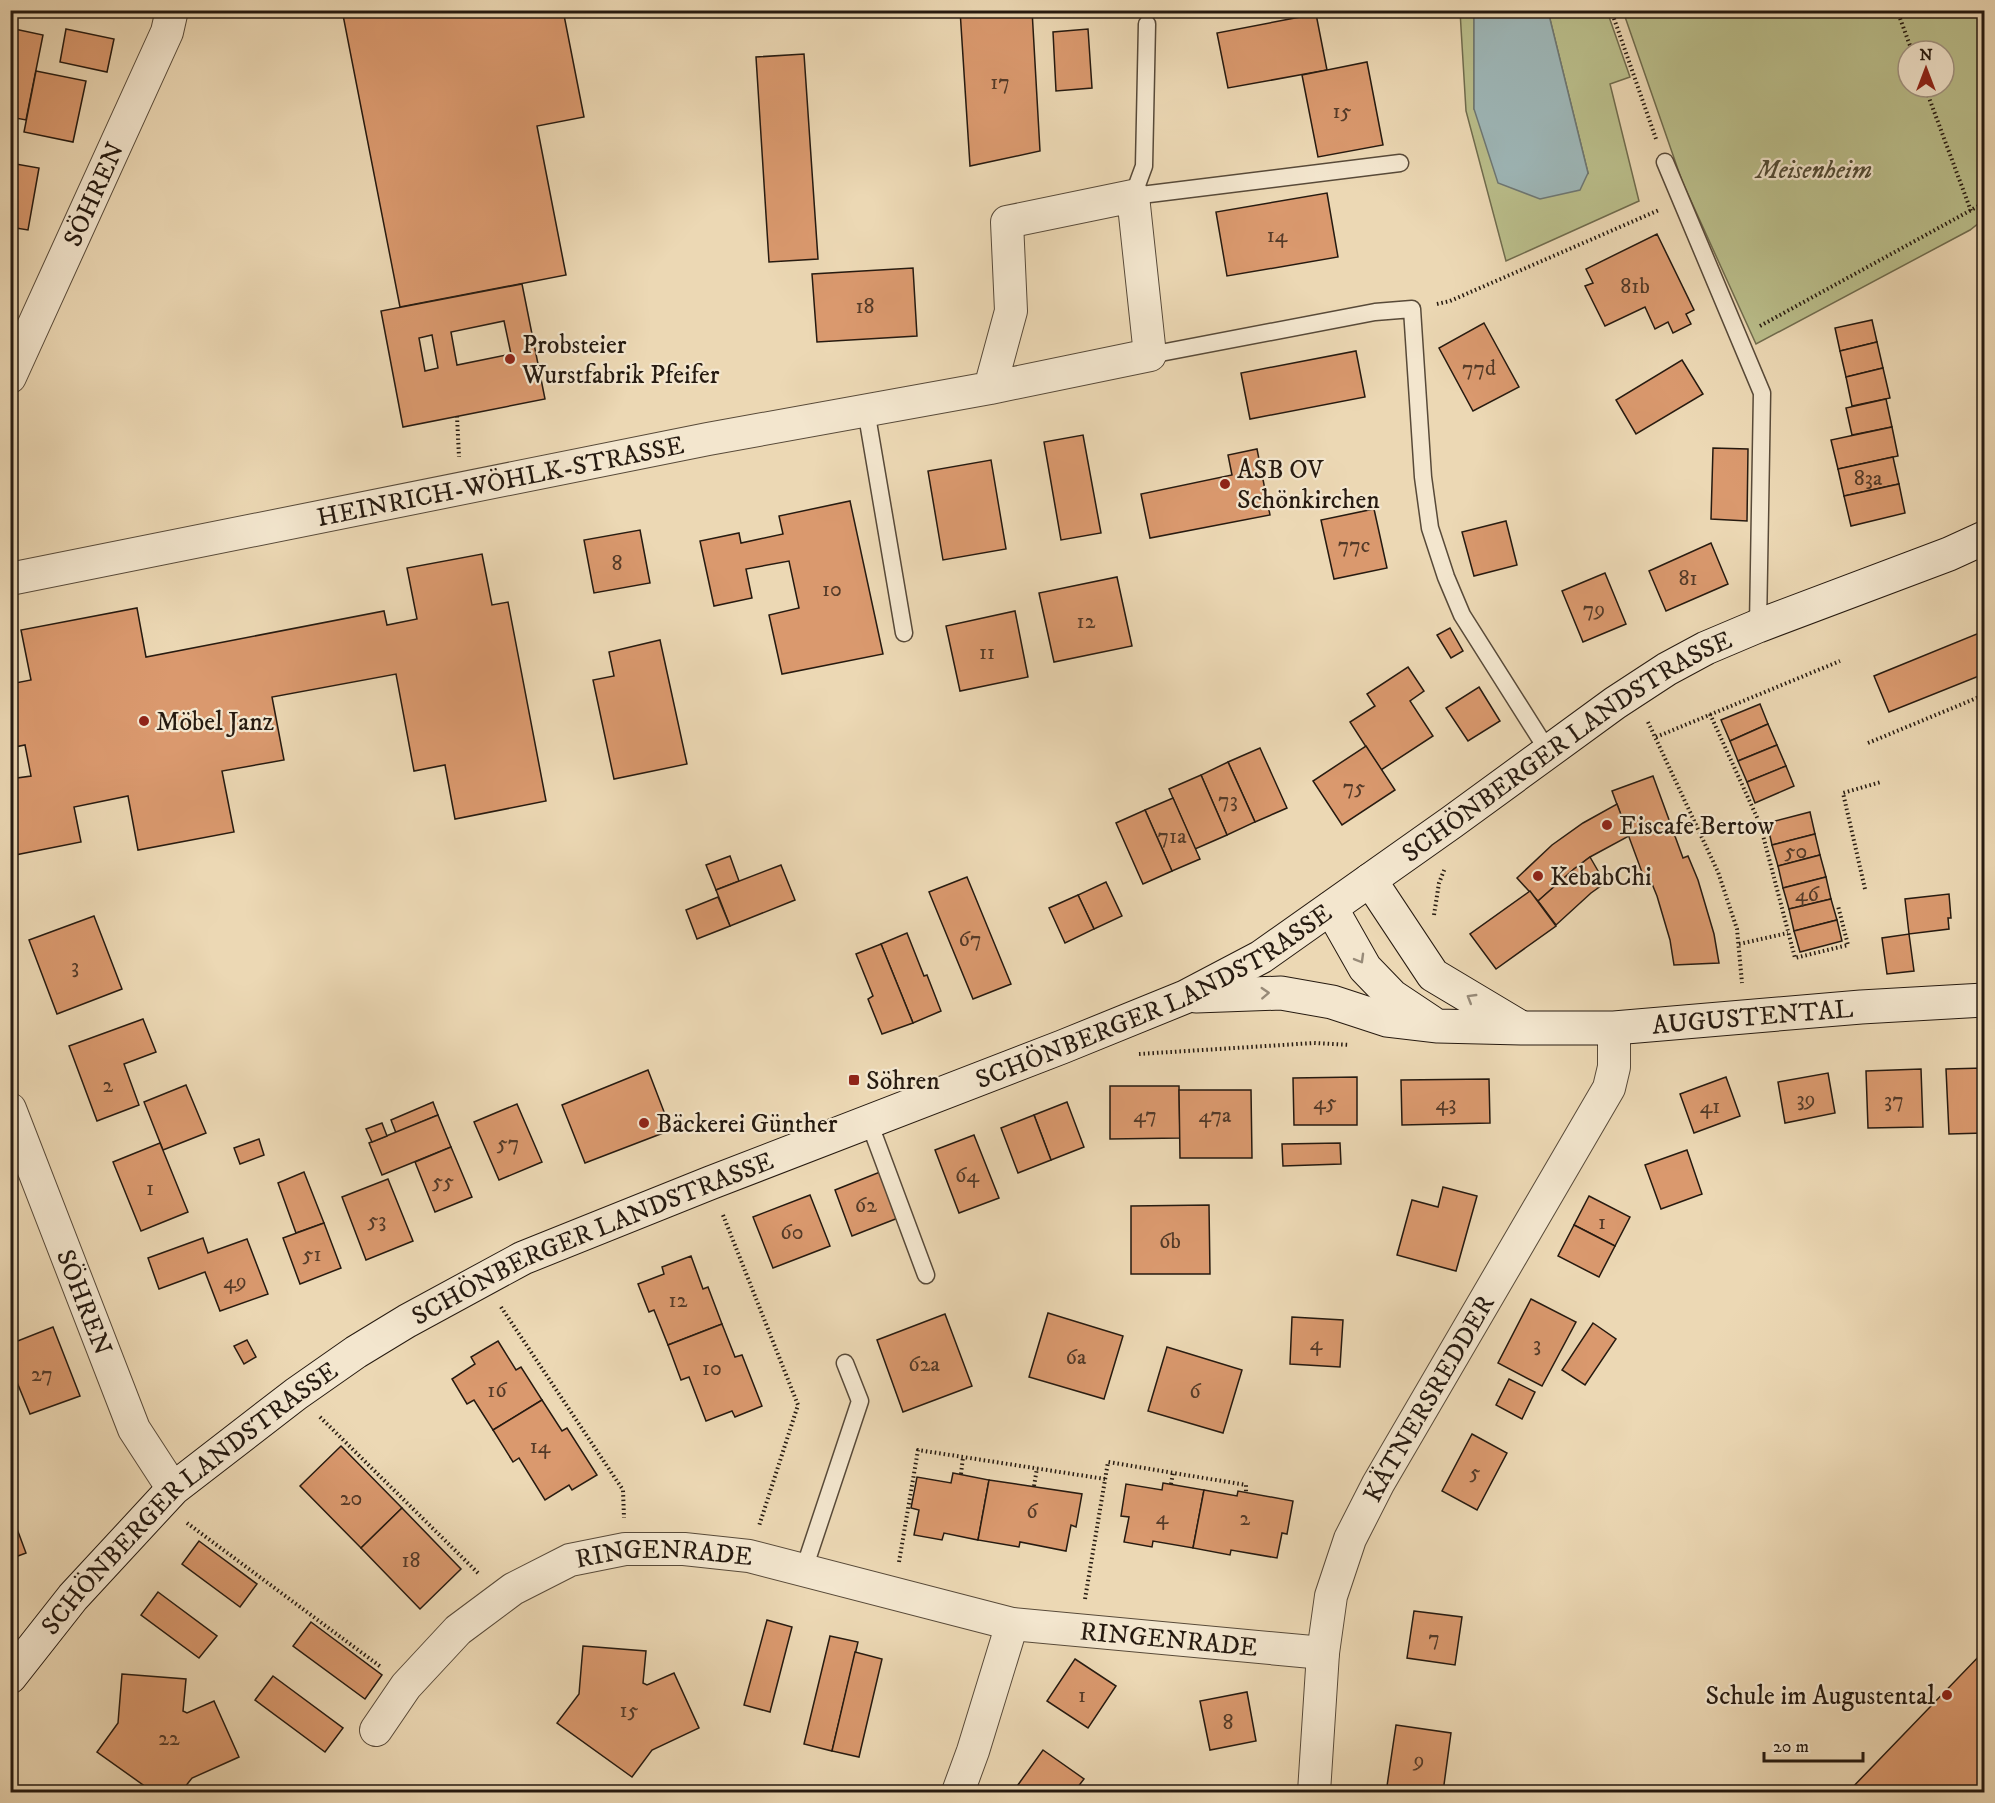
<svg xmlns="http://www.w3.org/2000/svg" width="1995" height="1803" font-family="'IM FELL DW Pica',serif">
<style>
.green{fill:#babe8b;stroke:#706c4e;stroke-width:1.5;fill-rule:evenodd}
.water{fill:#9eb7b8;stroke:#6e7875;stroke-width:1.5}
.building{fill:#da996e;stroke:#261a10;stroke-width:1.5;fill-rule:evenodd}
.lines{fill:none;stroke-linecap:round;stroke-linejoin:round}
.lane-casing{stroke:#584a39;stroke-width:19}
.street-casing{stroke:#584a39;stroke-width:34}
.secondary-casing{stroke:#261a10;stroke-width:35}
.path{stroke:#261a10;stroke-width:4;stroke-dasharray:1.5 3;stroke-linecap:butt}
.lane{stroke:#f3e6ce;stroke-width:16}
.street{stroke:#f3e6ce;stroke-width:32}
.secondary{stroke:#f3e6ce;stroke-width:33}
.oneway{stroke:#978a78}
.poi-dot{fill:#8f2418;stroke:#f3e6ce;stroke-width:2}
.labels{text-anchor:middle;stroke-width:4.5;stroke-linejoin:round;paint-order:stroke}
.number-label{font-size:22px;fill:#533a28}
.park-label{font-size:26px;font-style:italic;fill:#524b35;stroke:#f3e6ce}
.street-label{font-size:26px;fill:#261a10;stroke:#f3e6ce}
.poi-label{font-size:26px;fill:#261a10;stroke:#f3e6ce;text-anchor:start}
</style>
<rect width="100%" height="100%" fill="#ecd8b4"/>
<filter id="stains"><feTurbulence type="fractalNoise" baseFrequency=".00333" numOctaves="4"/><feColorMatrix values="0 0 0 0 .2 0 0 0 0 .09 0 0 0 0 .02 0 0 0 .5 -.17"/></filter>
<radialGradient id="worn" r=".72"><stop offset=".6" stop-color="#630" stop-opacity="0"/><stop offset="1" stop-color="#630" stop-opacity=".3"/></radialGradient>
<g class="green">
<path d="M1460,11H1474V109L1588,173L1548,11H1607L1630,77L1610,84L1639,201L1506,261L1466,111Z"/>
<path d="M1623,11H1984V219L1970,230L1756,344L1682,181ZM1908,51H1944V87H1908Z"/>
</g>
<path class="water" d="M1474,11H1548L1588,173L1580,190L1540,199L1498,183L1474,109Z"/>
<g class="building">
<path d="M342,10H563L584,117L537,126L566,275L400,307Z"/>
<path d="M960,10H1032L1040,151L970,166Z"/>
<path d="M1316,14L1327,70L1228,88L1217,33Z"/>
<path d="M10,28L43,35L26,120L10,117Z"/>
<path d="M66,29L114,39L107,72L60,62Z"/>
<path d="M1088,29L1092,88L1056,91L1053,32Z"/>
<path d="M804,54L818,259L769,262L756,57Z"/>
<path d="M1367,62L1383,145L1318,157L1302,75Z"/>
<path d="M36,71L86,81L73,142L24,132Z"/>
<path d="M10,163L39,168L28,230L10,227Z"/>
<path d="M1327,193L1338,257L1227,276L1216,212Z"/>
<path d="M1657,234L1694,310L1686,314L1691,324L1673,333L1668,322L1655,329L1645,307L1605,326L1585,286L1593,283L1586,269Z"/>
<path d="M913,268L917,336L817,342L812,274Z"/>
<path d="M522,284L545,399L403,427L381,311ZM504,321L511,354L457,365L451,332ZM432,335L438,368L425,371L419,338Z"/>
<path d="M1872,320L1877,342L1840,351L1835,328Z"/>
<path d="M1484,323L1519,387L1473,411L1439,348Z"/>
<path d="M1877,342L1883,368L1846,377L1840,351Z"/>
<path d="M1356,351L1365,397L1250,419L1241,373Z"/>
<path d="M1682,360L1703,394L1636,434L1616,400Z"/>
<path d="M1883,368L1890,398L1852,406L1846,377Z"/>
<path d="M1886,399L1892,427L1852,435L1846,408Z"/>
<path d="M1892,427L1898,456L1838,469L1831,440Z"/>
<path d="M1083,435L1101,533L1061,540L1044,442Z"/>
<path d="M1713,448L1748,449L1747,521L1711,519Z"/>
<path d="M1257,449L1270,515L1150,538L1141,494L1232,475L1228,455Z"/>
<path d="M1893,457L1899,484L1844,496L1838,469Z"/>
<path d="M991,460L1006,549L943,560L928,471Z"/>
<path d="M1899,484L1905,513L1851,526L1844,496Z"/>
<path d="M850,501L883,654L782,674L769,615L799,608L789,561L746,569L752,598L714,606L700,541L739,533L741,543L783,534L779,516Z"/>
<path d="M1374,509L1387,568L1334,579L1321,520Z"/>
<path d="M1506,521L1517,565L1474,576L1462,532Z"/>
<path d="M640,530L650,583L594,593L584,540Z"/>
<path d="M1711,543L1728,584L1666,611L1649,571Z"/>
<path d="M482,554L492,605L508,602L546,801L455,819L445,765L414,771L396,674L272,697L284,760L222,771L234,832L138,850L128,796L74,807L81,842L10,856V779L31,776L25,745L10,748V684L31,680L21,630L137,608L146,657L384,611L387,625L417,619L407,568Z"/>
<path d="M1605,573L1626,624L1583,642L1562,591Z"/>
<path d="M1117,577L1132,646L1054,662L1039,593Z"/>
<path d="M1015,611L1028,677L960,691L946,626Z"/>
<path d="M1450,628L1463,651L1451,658L1437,635Z"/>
<path d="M1984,631V674L1889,712L1874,676Z"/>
<path d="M660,640L687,764L614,779L593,680L614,676L609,652Z"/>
<path d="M1408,667L1424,691L1410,701L1433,736L1381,770L1350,722L1375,706L1367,694Z"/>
<path d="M1479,687L1500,721L1468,741L1446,708Z"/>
<path d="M1760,704L1768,724L1730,741L1721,720Z"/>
<path d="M1768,724L1777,745L1738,761L1730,741Z"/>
<path d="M1777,745L1786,766L1747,782L1738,761Z"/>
<path d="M1366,746L1395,790L1342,825L1313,781Z"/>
<path d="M1260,748L1287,808L1255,822L1228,762Z"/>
<path d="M1228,762L1255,822L1227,835L1201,775Z"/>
<path d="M1786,766L1794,786L1755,803L1747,782Z"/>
<path d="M1201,775L1227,835L1195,849L1169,789Z"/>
<path d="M1653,776L1683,858L1688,856L1698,880L1714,934L1719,963L1674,965L1670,940L1657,896L1648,874L1643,875L1612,791Z"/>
<path d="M1173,798L1200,859L1172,871L1145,810Z"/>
<path d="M1617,804L1629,836L1590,857L1574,869L1538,901L1517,878L1552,845L1583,823Z"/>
<path d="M1145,810L1172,871L1143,884L1116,823Z"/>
<path d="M1810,812L1815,834L1772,845L1767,823Z"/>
<path d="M1815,834L1820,855L1778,866L1772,845Z"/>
<path d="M1820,855L1826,877L1783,888L1778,866Z"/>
<path d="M730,856L739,881L716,890L706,865Z"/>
<path d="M1590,857L1605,883L1591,893L1556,925L1538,901L1574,869Z"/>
<path d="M781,865L795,900L730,926L716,890Z"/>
<path d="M967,877L1011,984L973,999L929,892Z"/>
<path d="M1826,877L1831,899L1789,909L1783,888Z"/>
<path d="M1106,882L1122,916L1094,929L1078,895Z"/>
<path d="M1530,891L1556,926L1496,969L1470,934Z"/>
<path d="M1949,894L1951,918H1948L1949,929L1909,934L1905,899Z"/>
<path d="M1078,895L1094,929L1065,943L1049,908Z"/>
<path d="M718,897L730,926L697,939L686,910Z"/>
<path d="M1831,899L1837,920L1794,931L1789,909Z"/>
<path d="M94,916L122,989L57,1014L29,940Z"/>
<path d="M1837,920L1842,941L1800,952L1794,931Z"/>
<path d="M907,933L924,976L927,975L941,1011L913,1023L881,944Z"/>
<path d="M1909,934L1914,971L1887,974L1882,938Z"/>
<path d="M881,944L913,1023L882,1034L868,999L873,996L856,954Z"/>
<path d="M143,1019L156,1052L124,1064L139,1105L97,1121L69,1046Z"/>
<path d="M1984,1068V1133L1949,1134L1946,1069Z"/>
<path d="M1921,1069L1923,1127L1868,1128L1866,1071Z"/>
<path d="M648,1070L671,1130L585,1163L562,1105Z"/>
<path d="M1828,1073L1835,1113L1785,1123L1778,1082Z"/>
<path d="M1357,1077V1125H1294L1293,1078Z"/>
<path d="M1726,1077L1740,1116L1694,1133L1680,1094Z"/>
<path d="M1489,1079L1490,1123L1402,1125L1401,1080Z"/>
<path d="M186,1085L206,1133L163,1150L144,1102Z"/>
<path d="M1110,1086H1179L1180,1138L1110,1139Z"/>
<path d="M1179,1090H1251L1252,1158H1180Z"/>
<path d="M433,1102L438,1115L396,1133L391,1120Z"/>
<path d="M1067,1102L1084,1147L1051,1160L1034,1115Z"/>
<path d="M517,1104L542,1162L499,1180L474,1122Z"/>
<path d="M438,1115L451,1147L382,1175L369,1143Z"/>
<path d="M1034,1115L1051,1160L1018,1173L1001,1128Z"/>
<path d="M382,1123L387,1136L372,1142L366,1129Z"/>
<path d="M974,1135L999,1198L959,1213L935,1150Z"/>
<path d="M259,1139L264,1155L240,1164L234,1148Z"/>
<path d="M160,1143L188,1212L141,1231L113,1162Z"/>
<path d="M1340,1143L1341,1164L1283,1166L1282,1144Z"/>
<path d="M451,1147L472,1197L435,1212L415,1162Z"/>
<path d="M1687,1150L1702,1194L1661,1209L1645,1165Z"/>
<path d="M304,1172L324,1223L296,1233L278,1183Z"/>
<path d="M880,1172L898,1218L852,1236L835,1190Z"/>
<path d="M388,1179L413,1241L366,1260L342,1197Z"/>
<path d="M1443,1187L1477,1196L1456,1271L1397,1255L1412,1200L1438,1207Z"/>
<path d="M810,1195L830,1246L773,1268L753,1217Z"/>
<path d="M1589,1196L1630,1217L1615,1246L1574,1225Z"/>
<path d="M1209,1205L1210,1274H1131V1206Z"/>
<path d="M324,1223L341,1268L300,1284L283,1238Z"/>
<path d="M1574,1225L1615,1246L1599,1277L1558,1256Z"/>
<path d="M203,1238L208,1253L247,1239L268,1294L220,1311L205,1272L159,1289L148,1258Z"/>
<path d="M691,1256L703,1289L708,1287L722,1324L668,1345L654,1310L649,1312L638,1284L664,1274L662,1267Z"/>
<path d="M1531,1299L1576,1322L1542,1386L1498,1363Z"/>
<path d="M1048,1313L1123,1336L1104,1399L1029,1377Z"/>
<path d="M945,1314L972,1386L903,1412L877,1340Z"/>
<path d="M1292,1317L1343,1320L1340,1367L1290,1364Z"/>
<path d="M1593,1323L1616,1339L1585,1385L1562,1370Z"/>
<path d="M722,1324L735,1357L742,1355L762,1406L735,1417L732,1411L706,1421L689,1377L681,1380L668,1345Z"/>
<path d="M53,1327L80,1396L30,1414L10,1365V1344Z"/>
<path d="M247,1340L256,1357L244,1364L234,1346Z"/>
<path d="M498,1341L516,1370L521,1367L542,1400L493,1430L474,1400L467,1404L452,1379L475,1364L471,1357Z"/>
<path d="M1167,1347L1242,1370L1223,1433L1148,1411Z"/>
<path d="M1509,1379L1535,1392L1522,1419L1496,1405Z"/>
<path d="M542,1400L562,1431L567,1428L597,1475L572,1490L569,1485L545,1500L519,1458L513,1462L493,1430Z"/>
<path d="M1472,1434L1507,1453L1477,1510L1442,1491Z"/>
<path d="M341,1446L402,1508L361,1548L300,1486Z"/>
<path d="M953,1473L989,1480L978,1540L944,1533L942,1540L914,1535L919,1510L911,1508L917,1477L951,1483Z"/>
<path d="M989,1480L1082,1494L1076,1527L1071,1525L1066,1551L1020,1542L1019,1547L978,1540Z"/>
<path d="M1163,1483L1204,1490L1193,1548L1153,1541L1152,1547L1124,1542L1129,1517L1121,1516L1126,1484L1162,1490Z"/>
<path d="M1204,1490L1237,1496L1238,1491L1293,1501L1287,1534L1282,1533L1277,1558L1231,1550L1230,1555L1193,1548Z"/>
<path d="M402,1508L461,1569L420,1609L361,1548Z"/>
<path d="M13,1518L26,1553L10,1559V1519Z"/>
<path d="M199,1541L257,1584L240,1607L182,1564Z"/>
<path d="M158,1592L217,1636L199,1658L141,1615Z"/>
<path d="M1414,1611L1462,1617L1455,1665L1407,1658Z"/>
<path d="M767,1620L792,1627L770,1712L744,1705Z"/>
<path d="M311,1622L382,1675L365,1699L293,1646Z"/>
<path d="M830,1636L858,1642L832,1751L804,1744Z"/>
<path d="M583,1646L646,1651L643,1683L647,1685L674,1673L699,1728L652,1750L632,1777L557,1723L579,1694Z"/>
<path d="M1984,1651V1792H1848Z"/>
<path d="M855,1652L882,1659L859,1757L832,1751Z"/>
<path d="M1075,1659L1116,1686L1088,1728L1047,1701Z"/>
<path d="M122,1674L186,1679L183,1711L187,1713L214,1701L239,1757L192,1778L181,1792H153L97,1752L118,1723Z"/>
<path d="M273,1676L343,1728L325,1752L255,1700Z"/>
<path d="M1247,1692L1256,1741L1210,1750L1200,1701Z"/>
<path d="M1396,1725L1451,1733L1443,1792L1387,1786Z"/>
<path d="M1043,1750L1084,1779L1074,1792H1020L1015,1789Z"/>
</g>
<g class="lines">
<g class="lane-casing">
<g id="lane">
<path d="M1147,24L1144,166L1133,196L1400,163"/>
<path d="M1665,162L1762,393L1758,626"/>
<path d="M1150,355L1375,312L1412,309L1423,477L1430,528L1446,577L1462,615L1548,751"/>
<path d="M866,410L904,633"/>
<path d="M869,1122L926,1275"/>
<path d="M804,1569L860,1401L845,1363"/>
</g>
</g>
<g class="street-casing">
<g id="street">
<path id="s1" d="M10,377L167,32L172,10"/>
<path id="s2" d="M10,579L708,439L990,388L1150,355L1133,196L1007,222L1011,311L990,388"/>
<path id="s3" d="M10,1109L134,1429L173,1489"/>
<path id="s4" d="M376,1730L406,1686L458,1630L513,1589L570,1560L625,1549H684L749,1556L1012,1624L1323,1653"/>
<path d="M958,1792L973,1751L1012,1624"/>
<path id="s5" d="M1314,1792L1323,1653L1331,1596L1350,1539L1378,1484L1609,1088L1614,1067V1028"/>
</g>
</g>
<g class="secondary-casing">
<g id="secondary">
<path d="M1370,880L1433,975L1520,1027"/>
<path d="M1331,908L1365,968L1392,996L1431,1022"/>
<path id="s6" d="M1196,996L1281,993L1332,1002L1387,1020L1438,1026L1521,1028H1614L1861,1007L1984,1000"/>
<path id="s7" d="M10,1677L73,1597L173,1489L296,1394L356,1352L407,1321L523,1258L710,1183L1062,1047L1185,997L1261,957L1452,822L1615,703L1667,669L1706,648L1758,626L1949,554L1984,538"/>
</g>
</g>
<g class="path">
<path d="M1611,10L1656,139"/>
<path d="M1897,10L1912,51"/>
<path d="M1925,87L1971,211"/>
<path d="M1437,304L1450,301L1659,210"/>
<path d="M1760,326L1984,203"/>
<path d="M457,416L459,457"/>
<path d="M1710,714L1760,824L1795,958L1848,945L1838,906"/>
<path d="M1648,722L1718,872L1737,929L1742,983"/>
<path d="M1656,737L1840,661"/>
<path d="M1868,743L1984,695"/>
<path d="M1865,889L1843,793L1881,782"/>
<path d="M1434,915L1439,883L1445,868"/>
<path d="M1739,944L1788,933"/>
<path d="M1139,1054L1314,1043L1350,1045"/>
<path d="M723,1215L798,1405L759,1526"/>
<path d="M501,1307L623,1490L624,1518"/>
<path d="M320,1417L479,1574"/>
<path d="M961,1474L963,1457"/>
<path d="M1171,1484L1173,1473"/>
<path d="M1034,1486L1037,1468"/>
<path d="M187,1523L381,1667"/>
<path d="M899,1562L918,1450L1105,1479"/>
<path d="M1085,1599L1108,1462L1246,1485V1492"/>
</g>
<use href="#lane" class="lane"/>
<use href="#street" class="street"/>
<use href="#secondary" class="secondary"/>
</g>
<defs><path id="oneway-chevron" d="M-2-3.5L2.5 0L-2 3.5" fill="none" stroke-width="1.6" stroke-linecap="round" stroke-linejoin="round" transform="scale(1.5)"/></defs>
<g class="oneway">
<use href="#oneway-chevron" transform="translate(1360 959) rotate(60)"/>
<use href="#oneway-chevron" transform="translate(1265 993) rotate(-3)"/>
<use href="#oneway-chevron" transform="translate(1471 998) rotate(-149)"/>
</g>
<g class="poi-dot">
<circle cx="510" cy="359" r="6"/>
<circle cx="1225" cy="484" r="6"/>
<circle cx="144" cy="721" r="6"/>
<circle cx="1607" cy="825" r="6"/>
<circle cx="1538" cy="876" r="6"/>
<rect x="848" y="1074" width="12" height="12" rx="3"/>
<circle cx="644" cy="1123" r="6"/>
<circle cx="1947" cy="1695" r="6"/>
</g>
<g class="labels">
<g class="number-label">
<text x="1000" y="89">17</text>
<text x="1342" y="118">15</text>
<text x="1277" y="242">14</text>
<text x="1635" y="293">81b</text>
<text x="865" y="313">18</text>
<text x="1479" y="375">77d</text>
<text x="1868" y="485">83a</text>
<text x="1354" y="552">77c</text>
<text x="617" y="570">8</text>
<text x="1688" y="585">81</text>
<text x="832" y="596">10</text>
<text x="1594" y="616">79</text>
<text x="1086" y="628">12</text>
<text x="987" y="659">11</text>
<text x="1354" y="794">75</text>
<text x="1228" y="807">73</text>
<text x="1172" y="843">71a</text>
<text x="1796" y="858">50</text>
<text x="1807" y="901">46</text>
<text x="970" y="946">67</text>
<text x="75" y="973">3</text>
<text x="108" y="1092">2</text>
<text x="1806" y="1106">39</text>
<text x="1894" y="1107">37</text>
<text x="1325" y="1109">45</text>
<text x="1446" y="1110">43</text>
<text x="1710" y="1113">41</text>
<text x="1145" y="1122">47</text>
<text x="1215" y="1122">47a</text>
<text x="508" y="1150">57</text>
<text x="967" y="1182">64</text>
<text x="443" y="1188">55</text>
<text x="150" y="1195">1</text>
<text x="866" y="1212">62</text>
<text x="377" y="1227">53</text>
<text x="1602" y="1229">1</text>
<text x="792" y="1239">60</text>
<text x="1170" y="1248">6b</text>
<text x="312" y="1261">51</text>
<text x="235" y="1288">49</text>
<text x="678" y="1307">12</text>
<text x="1316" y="1350">4</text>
<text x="1537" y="1351">3</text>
<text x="1076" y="1364">6a</text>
<text x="924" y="1371">62a</text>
<text x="712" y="1375">10</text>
<text x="42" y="1381">27</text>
<text x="497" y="1397">16</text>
<text x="1195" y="1398">6</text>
<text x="540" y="1453">14</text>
<text x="1475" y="1479">5</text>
<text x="351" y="1505">20</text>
<text x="1032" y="1518">6</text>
<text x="1162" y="1524">4</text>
<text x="1245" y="1525">2</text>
<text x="411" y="1567">18</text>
<text x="1434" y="1645">7</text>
<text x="1082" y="1702">1</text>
<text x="629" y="1717">15</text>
<text x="1228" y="1729">8</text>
<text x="169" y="1745">22</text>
<text x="1419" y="1767">9</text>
</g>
<g class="park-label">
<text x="1814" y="178">Meisenheim</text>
</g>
<g class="street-label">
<text dy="9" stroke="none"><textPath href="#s1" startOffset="201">SÖHREN</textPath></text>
<text dy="9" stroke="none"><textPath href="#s2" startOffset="500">HEINRICH-WÖHLK-STRASSE</textPath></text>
<text dy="9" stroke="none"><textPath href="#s7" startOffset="1839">SCHÖNBERGER LANDSTRASSE</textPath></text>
<text dy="9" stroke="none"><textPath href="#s7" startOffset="1353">SCHÖNBERGER LANDSTRASSE</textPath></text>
<text dy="9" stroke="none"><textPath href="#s6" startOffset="561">AUGUSTENTAL</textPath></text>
<text dy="9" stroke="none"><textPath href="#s7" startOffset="741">SCHÖNBERGER LANDSTRASSE</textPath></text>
<text dy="9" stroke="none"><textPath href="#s3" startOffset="207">SÖHREN</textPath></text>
<text dy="9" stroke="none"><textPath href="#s5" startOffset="418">KÄTNERSREDDER</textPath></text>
<text dy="9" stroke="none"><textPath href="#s7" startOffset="255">SCHÖNBERGER LANDSTRASSE</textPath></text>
<text dy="9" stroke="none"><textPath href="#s4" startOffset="357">RINGENRADE</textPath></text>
<text dy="9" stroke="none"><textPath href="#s4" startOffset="872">RINGENRADE</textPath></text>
</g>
<g class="poi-label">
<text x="522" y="353">Probsteier<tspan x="522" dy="30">Wurstfabrik Pfeifer</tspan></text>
<text x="1237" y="478">ASB OV<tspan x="1237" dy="30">Schönkirchen</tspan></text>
<text x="156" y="730">Möbel Janz</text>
<text x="1619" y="834">Eiscafe Bertow</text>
<text x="1550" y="885">KebabChi</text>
<text x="866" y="1089">Söhren</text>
<text x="656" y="1132">Bäckerei Günther</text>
<text x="1935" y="1704" text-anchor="end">Schule im Augustental</text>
</g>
</g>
<rect width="1995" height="1803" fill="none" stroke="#ecd8b4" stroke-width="36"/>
<rect x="12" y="12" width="1971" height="1779" fill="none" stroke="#261a10" stroke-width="3"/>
<rect x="18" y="18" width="1959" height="1767" fill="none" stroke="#261a10" stroke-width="1.5"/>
<g transform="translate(1926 69)"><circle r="28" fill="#f3e6ce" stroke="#a19482" stroke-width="1.5"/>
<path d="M0-4.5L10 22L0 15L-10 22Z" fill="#8f2418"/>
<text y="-9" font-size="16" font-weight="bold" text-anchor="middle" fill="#261a10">N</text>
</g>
<path d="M1764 1752v9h99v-9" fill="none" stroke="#261a10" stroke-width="3"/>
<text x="1773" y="1752" font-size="18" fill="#261a10" stroke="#f3e6ce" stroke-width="4.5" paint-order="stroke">20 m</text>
<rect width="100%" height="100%" filter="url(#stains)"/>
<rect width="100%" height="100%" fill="url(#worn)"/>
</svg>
